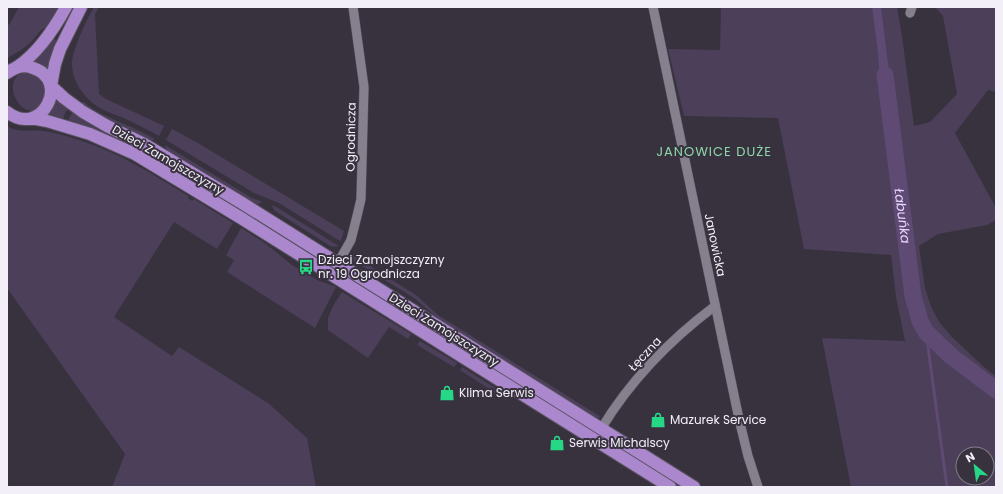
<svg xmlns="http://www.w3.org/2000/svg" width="1003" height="494" font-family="Poppins,sans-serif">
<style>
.green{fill:#4b3f59;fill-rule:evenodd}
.water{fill:#5f4a74}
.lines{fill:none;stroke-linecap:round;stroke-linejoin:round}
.stream{stroke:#5f4a74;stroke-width:3}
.river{stroke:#5f4a74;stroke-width:17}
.minor-casing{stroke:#56515d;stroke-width:10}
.major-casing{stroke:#56515d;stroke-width:14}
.minor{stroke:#867f8e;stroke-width:9}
.major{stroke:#ab87cd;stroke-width:12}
.labels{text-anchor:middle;stroke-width:4;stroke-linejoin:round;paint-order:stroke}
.street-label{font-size:12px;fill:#f3eff8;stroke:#38323f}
.poi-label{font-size:12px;fill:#f3eff8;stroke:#38323f;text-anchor:start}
.neighbourhood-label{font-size:13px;letter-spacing:1px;fill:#8cd7a9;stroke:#38323f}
.water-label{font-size:13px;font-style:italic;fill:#e8d5ff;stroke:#38323f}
</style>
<rect width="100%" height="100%" fill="#38323f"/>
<g class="green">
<path d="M19,7H60L46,28H44C39,31 36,37 31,42C24,49 16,53 7,58V23L9,25Z"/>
<path d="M94,7H99L95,14L99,94L106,99L164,126L159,136C148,130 137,124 126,119C118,115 108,113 100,108C85,99 72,82 72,64C72,50 87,19 94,7Z"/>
<path d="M721,7H897L902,36L914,126L930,122L957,94L943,16L935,7H996V92L988,90L955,133L996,208V220L987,225L938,234L919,246L925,288L932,309L940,323L953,338L985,368L996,376V487H851L822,338L905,341L896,297L891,255L804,249L778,118L684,116L668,49L720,50ZM963,454H987V478H963Z"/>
<path d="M53,38L59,43L51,72L33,63L41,54Z"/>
<path d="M23,72H27L43,79L46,96C44,100 40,106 37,109C21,119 0,82 23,72Z"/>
<path d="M55,97L69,108L65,113L63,120L46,115Z"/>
<path d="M82,102H84C95,113 110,117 124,124C135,128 145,134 155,139L153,140H149L113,123L85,106L81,103Z"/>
<path d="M73,112L129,142L251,214L685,487H679L252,219L109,136L88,127L68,121L70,116Z"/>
<path d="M7,126C21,134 28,129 43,131C54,132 70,137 82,141C120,153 154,175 188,196V198L192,201L194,199L233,223L217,249L174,222L114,317L172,356L179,347L268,403L307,438L316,487H112L125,454L7,288Z"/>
<path d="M172,129L198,143L344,231L341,241L335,238L279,203L254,193L166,140Z"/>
<path d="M165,145L252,198L263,202L258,204L250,201L169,152L166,149Z"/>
<path d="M272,205L278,208L339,246L334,247L330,246L275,211L273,208Z"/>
<path d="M241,228L266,244L292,265L317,280L336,287L315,328L227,272L234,260L226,255Z"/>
<path d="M351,254L416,295L438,315L601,417L596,418L592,416L440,320L414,298L354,261Z"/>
<path d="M342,292L411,334L408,339L389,327L368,358L328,330V318L333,306Z"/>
<path d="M420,341L457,363L454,367L417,345Z"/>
<path d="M462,367L508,396L506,400L460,370Z"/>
</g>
<path class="water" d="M872,7H881L889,71C892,81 891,87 892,96L883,98L880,81L878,52Z"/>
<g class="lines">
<path class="stream" d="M926,332L947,487"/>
<path class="river" id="s1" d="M885,75L913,296L920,321L926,332L951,356L996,390"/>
<g class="minor-casing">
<g id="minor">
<path d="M653,7L739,419L748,456L758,487"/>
<path d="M910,13L912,7"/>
<path d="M338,263L351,240L358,212L361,199L364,87L353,7"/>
<path d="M601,429C630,381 671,339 715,306"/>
</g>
</g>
<g class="major-casing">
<g id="major">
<path d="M81,7L60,49L55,64L51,86L64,98L83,112L107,126L144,144L242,203L694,487"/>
<path d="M17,67C38,53 54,29 66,7"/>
<path d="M7,73C15,67 24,64 33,68C71,80 42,139 7,112"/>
<path d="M28,119H36L47,121L90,134L135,154L241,218L670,487"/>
</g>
</g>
<use href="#minor" class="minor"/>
<use href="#major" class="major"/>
</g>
<defs>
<g id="bus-bare" transform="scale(1.2)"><path d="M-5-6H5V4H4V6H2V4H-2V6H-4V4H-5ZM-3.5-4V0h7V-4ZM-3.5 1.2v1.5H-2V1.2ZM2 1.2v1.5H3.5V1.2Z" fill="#26d886" stroke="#38323f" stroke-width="2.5" paint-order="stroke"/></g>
<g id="shop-bare" transform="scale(1.2)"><path d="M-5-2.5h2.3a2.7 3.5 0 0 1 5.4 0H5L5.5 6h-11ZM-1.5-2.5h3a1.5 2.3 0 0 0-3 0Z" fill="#26d886" stroke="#38323f" stroke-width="2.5" paint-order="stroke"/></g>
</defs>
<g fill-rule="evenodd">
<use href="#bus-bare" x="306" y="267"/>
<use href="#shop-bare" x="447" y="393"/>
<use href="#shop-bare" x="658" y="420"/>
<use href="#shop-bare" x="557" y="443"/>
</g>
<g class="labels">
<g class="street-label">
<text transform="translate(351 137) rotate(-89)" y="4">Ogrodnicza</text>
<text transform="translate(168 160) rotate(30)" y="4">Dzieci Zamojszczyzny</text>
<text transform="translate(715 245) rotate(78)" y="4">Janowicka</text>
<text transform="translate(444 330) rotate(32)" y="4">Dzieci Zamojszczyzny</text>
<text transform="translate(645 354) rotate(-47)" y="4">Łęczna</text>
</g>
<g class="poi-label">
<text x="318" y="264">Dzieci Zamojszczyzny<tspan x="318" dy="14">nr. 19 Ogrodnicza</tspan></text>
<text x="459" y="397">Klima Serwis</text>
<text x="670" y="424">Mazurek Service</text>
<text x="569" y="447">Serwis Michalscy</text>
</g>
<g class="neighbourhood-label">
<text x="714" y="156">JANOWICE DUŻE</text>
</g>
<g class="water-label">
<text dy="5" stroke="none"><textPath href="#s1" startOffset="142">Łabuńka</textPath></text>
</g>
</g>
<rect width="1003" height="494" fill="none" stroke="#f3eff8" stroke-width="16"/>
<g transform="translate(975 466) rotate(331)"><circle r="19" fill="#38323f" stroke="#837e89"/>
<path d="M0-3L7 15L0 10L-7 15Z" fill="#26d886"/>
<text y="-6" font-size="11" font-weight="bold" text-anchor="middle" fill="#f3eff8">N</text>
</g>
</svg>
